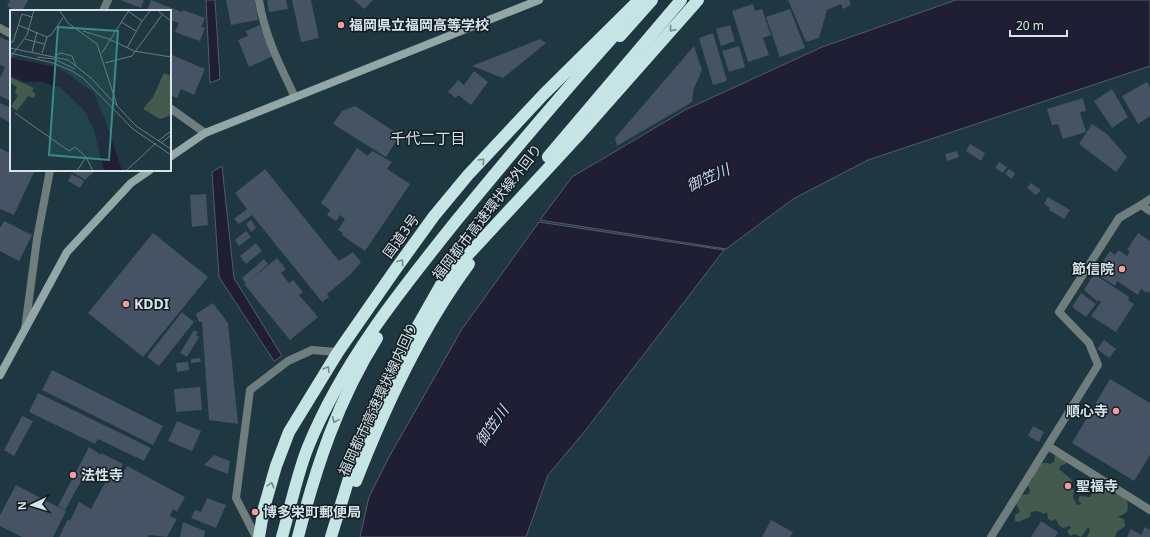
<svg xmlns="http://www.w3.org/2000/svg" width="1150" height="537" font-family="'Noto Sans','Noto Sans JP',sans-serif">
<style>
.green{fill:#455a4f}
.water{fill:#1f1e34;stroke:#565a6b}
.building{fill:#455365}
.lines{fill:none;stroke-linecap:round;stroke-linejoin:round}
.lane{stroke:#707d7d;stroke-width:8}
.street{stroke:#707d7d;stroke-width:8}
.secondary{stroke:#92a7a6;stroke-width:8}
.highway{stroke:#c4e5e3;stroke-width:12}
.oneway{stroke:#748b8c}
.poi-dot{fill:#f49b9f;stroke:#121c21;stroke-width:1.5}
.labels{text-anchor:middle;stroke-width:3;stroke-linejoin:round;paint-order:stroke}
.poi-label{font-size:14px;font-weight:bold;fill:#d7e5eb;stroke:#121c21;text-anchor:start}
.street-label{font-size:14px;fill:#d7e5eb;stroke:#121c21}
.neighbourhood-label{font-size:15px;fill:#d7e5eb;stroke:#121c21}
.water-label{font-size:15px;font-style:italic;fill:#d0d0fa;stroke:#121c21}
.inset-road{fill:none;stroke:#687d84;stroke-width:1}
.view{fill:#378c87;fill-opacity:0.15;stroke:#378c87;stroke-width:2}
.inset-edge{fill:none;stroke:#d7e5eb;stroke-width:2}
</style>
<rect width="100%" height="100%" fill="#1e3740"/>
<path class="green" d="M1055,455L1068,460L1066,464L1060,466L1059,469L1072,480L1070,486L1074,491L1073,497L1077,505L1082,504L1078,501L1080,496L1090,497C1095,487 1107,484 1112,495C1124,491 1130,501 1127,512L1118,517L1124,519L1125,526L1117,532L1115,537H1087L1090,530L1088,527L1081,537L1074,534L1070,536L1067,531L1071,528L1070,526L1063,528L1059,525L1056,519L1051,521L1048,519L1047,512L1044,514L1038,511L1031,512L1030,517L1018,522L1015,521V515L1020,512L1016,503L1022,495L1029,494L1030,490L1027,485L1033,479L1031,475C1036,469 1041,459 1050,464L1054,462Z"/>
<g class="water">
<path d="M206,0H215L220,79L210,83Z"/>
<path d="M956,0H1150V66L868,160L793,199L726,249L540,220L572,177L685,110L822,47Z"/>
<path d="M222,166L234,278L282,356L274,361L219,277L212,172Z"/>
<path d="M539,222L724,250L585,431L548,475L526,537H360L369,497L389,457L462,329Z"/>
</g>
<g class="building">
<path d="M10,0H28L22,11H16L7,6Z"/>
<path d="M120,0H144L141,8Z"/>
<path d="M151,0L182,12L183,10L205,18L201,27L205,28L200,41L175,32L179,23L170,20V11H147Z"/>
<path d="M226,0H255L258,20L231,25Z"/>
<path d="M267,0H286L288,9L269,12Z"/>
<path d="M292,0H311L319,38L301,42Z"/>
<path d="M354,0H373L364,9Z"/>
<path d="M788,0H849L851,5L843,9L841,4L827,10L819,38L806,42Z"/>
<path d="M753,4L755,11L762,9L771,35L763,38L769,55L748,62L732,11Z"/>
<path d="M790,9L805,48L780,57L766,17Z"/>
<path d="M260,25L273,56L249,67L238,40L248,36L246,31Z"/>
<path d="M730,25L735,41L721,46L716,29Z"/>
<path d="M713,33L727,81L713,85L699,38Z"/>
<path d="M0,37L11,42V52L8,60L11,54V101L0,96V78L5,67L0,65Z"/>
<path d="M540,39L546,43L503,78L472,66Z"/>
<path d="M694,46L702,70L694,88L692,102L617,146L615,138Z"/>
<path d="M739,46L745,67L729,72L722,51Z"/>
<path d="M170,54L205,69L194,95L181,89L177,98L170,95Z"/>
<path d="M474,71L488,82L471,105L458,95L456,98L448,92L458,80L464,85Z"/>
<path d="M1147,82L1150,87V116L1138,124L1122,96Z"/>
<path d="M1112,89L1128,117L1112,128L1094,101Z"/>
<path d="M1083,98L1086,111L1080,112L1086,132L1063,139L1058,124L1052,125L1047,109Z"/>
<path d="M0,103L11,108V123L0,117Z"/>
<path d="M355,106L400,135L386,157L333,124L342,111Z"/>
<path d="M1092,124L1107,134L1127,157L1116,172L1079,144Z"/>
<path d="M970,144L985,153L981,161L966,151Z"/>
<path d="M0,148L11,154V170H35L14,215L0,209Z"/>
<path d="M357,148L368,156L372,151L392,162L387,169L410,184L365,251L342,235L343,233L338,230L345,219L340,215L336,221L327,215L330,210L321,203Z"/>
<path d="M957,151L959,157L947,161L945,154Z"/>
<path d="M999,162L1007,167L1003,173L995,168Z"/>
<path d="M265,169L339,261L353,252L361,262L350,275L327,294L329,297L322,302L252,215L239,224L234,219L247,209L235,193Z"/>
<path d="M1009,169L1015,173L1012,179L1005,174Z"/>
<path d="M69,170H96L85,180Z"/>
<path d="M72,174L84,181L80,188L68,181Z"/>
<path d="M1031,183L1041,190L1036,195L1027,188Z"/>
<path d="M206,194L208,225L192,227L190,195Z"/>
<path d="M1048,197L1070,210L1064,219L1049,210L1050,208L1044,204Z"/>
<path d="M251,220L256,228L251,232L246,224Z"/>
<path d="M4,221L32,235L19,261L0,251V228Z"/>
<path d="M246,231L251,237L239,246L235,240Z"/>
<path d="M153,233L208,277L143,357L88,313Z"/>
<path d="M1138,233L1150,241V293L1148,291L1147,293L1141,289L1138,295L1117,281L1115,286L1095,273L1110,251L1115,255L1118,250L1127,256L1130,251L1127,250Z"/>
<path d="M256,243L262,251L246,264L240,256Z"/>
<path d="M277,258L286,269L281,273L289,283L293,280L303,292L299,295L318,317L290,340L244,284L246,283L242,278L264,259L268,264L249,281Z"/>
<path d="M1094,274L1129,297L1128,300L1134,304L1116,332L1091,316L1101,302L1099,300L1098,302L1084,290Z"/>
<path d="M1081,293L1096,304L1086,317L1072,307Z"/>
<path d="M213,303L228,323L238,424L209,420L202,322H199L196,314Z"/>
<path d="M182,312L194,322L159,366L147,357Z"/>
<path d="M194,330L198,332L196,335L199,337L187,357L180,353Z"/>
<path d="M1104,340L1116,349L1109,358L1097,349Z"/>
<path d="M200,358L201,362L191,363V359Z"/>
<path d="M188,362L189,370L177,372L176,363Z"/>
<path d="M52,370L163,426L153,445L42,390Z"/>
<path d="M1110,379L1150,403V455L1134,481L1072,443Z"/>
<path d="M200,387L202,410L176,412L174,389Z"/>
<path d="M38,393L151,448L144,461L98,439L95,444L29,412Z"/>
<path d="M22,416L33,421L14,456L4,450Z"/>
<path d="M177,421L201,431L192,451L168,441Z"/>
<path d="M1033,426L1044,432L1039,442L1028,436Z"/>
<path d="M89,447L101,455V453L123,464L116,477L120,479L127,466L185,497L177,512L173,509L170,516L177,519L167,537L149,535L148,537H59L68,519L70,521L79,502L91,509L106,481L89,473L92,468L89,467L65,510L58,506Z"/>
<path d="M214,455L230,461L228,474L204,465Z"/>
<path d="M16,485L66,511L53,537H22L0,526V515Z"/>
<path d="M207,498L226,505L216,528L191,518L195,510L201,512Z"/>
<path d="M771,520L793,532L790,537H762Z"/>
<path d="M1041,521L1058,532L1055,537H1031Z"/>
<path d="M183,522L205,531L204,537H180Z"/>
<path d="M1145,527L1150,530V537H1127L1131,529L1141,535Z"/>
</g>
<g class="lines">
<path class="lane" d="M1048,446L1150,510"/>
<g class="street">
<path d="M259,0C264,34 280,66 295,97"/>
<path d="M103,11L108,0"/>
<path d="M0,28L11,34"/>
<path d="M170,108L205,133"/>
<path d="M1150,199L1141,205L1150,211"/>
<path d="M25,329L37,239L50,170"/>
<path d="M256,537L236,498L250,390L288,361L312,350L338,352"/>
<path d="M991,537L1098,365L1089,343L1059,312L1119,218L1141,205"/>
</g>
<g class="secondary">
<path d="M170,157L205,133L539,0"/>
<path d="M0,375L67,252L131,183L150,170"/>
</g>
<g class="highway">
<path d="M620,36L652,0"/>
<path d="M548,157L681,0"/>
<path d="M356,481C386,405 421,329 469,264"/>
<path d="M259,537L264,508L276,466L289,432L338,352L395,270L434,216L468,175L544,94L639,0"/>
<path d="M282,537C290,509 297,474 308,447C342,363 400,291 456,221C510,155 565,90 622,27"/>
<path d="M298,537C316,467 338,400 377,338"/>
<path d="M331,537L357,452L386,382L442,283L577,137L698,0"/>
</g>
</g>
<defs><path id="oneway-chevron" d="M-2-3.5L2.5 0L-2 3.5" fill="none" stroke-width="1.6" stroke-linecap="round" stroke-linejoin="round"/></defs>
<g class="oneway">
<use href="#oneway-chevron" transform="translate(672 29) rotate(131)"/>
<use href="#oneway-chevron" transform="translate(482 161) rotate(-46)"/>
<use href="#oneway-chevron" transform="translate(401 262) rotate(-54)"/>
<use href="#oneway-chevron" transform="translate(327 369) rotate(-59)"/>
<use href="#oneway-chevron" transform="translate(335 420) rotate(114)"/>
<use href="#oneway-chevron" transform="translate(271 485) rotate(-74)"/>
</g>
<g class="poi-dot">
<circle cx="341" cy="25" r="4"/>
<circle cx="1122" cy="269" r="4"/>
<circle cx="126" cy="304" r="4"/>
<circle cx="1116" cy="411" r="4"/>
<circle cx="73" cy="475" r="4"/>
<circle cx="1068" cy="486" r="4"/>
<circle cx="255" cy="512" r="4"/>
</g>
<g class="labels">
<g class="poi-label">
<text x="349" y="30">福岡県立福岡高等学校</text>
<text x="1114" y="274" text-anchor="end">節信院</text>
<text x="134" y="309">KDDI</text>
<text x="1108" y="416" text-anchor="end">順心寺</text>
<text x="81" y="480">法性寺</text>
<text x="1076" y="491">聖福寺</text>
<text x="263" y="517">博多栄町郵便局</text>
</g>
<g class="street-label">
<text transform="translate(487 212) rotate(-52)" y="5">福岡都市高速環状線外回り</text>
<text transform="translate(401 236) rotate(-54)" y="5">国道3号</text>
<text transform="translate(378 399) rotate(-65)" y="5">福岡都市高速環状線内回り</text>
</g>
<g class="neighbourhood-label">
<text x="428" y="144">千代二丁目</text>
</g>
<g class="water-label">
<text transform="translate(708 178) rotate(-24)" y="5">御笠川</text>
<text transform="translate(492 426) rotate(-55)" y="5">御笠川</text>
</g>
</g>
<g transform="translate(10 10)">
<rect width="161" height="161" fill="#1e3740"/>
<path d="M154,63L161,66V103L159,106L150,109L133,99L143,87ZM0,67L24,78L22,81L26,84L23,88L18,86L7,101L1,96L8,86L5,83L7,77L0,73Z" fill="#455a4f"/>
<path d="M0,48L50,58L84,83L96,112L112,161H94L83,117L74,100L51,78L32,72H14L0,66Z" fill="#1f1e34"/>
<path class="inset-road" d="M46,0H60M147,0L161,11M50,1L58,13L87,34L107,95M118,1L132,11L141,0M111,12L126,21M8,15L37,27M73,21L99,29L124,41L161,47M15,29L34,34M0,32H3L12,4L22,7M0,38L58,50L81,68L126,116L161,139M117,38L132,11M22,42L27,22M0,43L43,53L62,61L73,68L123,119L161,145M32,43L37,27L41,25L53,8M92,43L119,0M46,45L51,43L62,46L66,56M27,47L44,49L65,59M0,48L17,25L24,0M95,53L122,46L152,5M5,103L59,141L65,137L76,147M148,131L161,121M151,133L161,125M67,161L76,147L83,161M116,161L146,133"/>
<path class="view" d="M48,17L108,21L99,150L39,145Z"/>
<rect width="161" height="161" class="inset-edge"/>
</g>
<g transform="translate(32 505) rotate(266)" stroke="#121c21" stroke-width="3" paint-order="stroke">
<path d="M0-3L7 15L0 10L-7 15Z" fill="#d7e5eb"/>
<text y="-6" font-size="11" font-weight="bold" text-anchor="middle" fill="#d7e5eb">N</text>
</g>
<path d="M1010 30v6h57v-6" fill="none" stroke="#d7e5eb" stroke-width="2"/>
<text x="1016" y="30" font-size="12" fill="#d7e5eb" stroke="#121c21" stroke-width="3" paint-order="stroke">20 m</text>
</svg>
